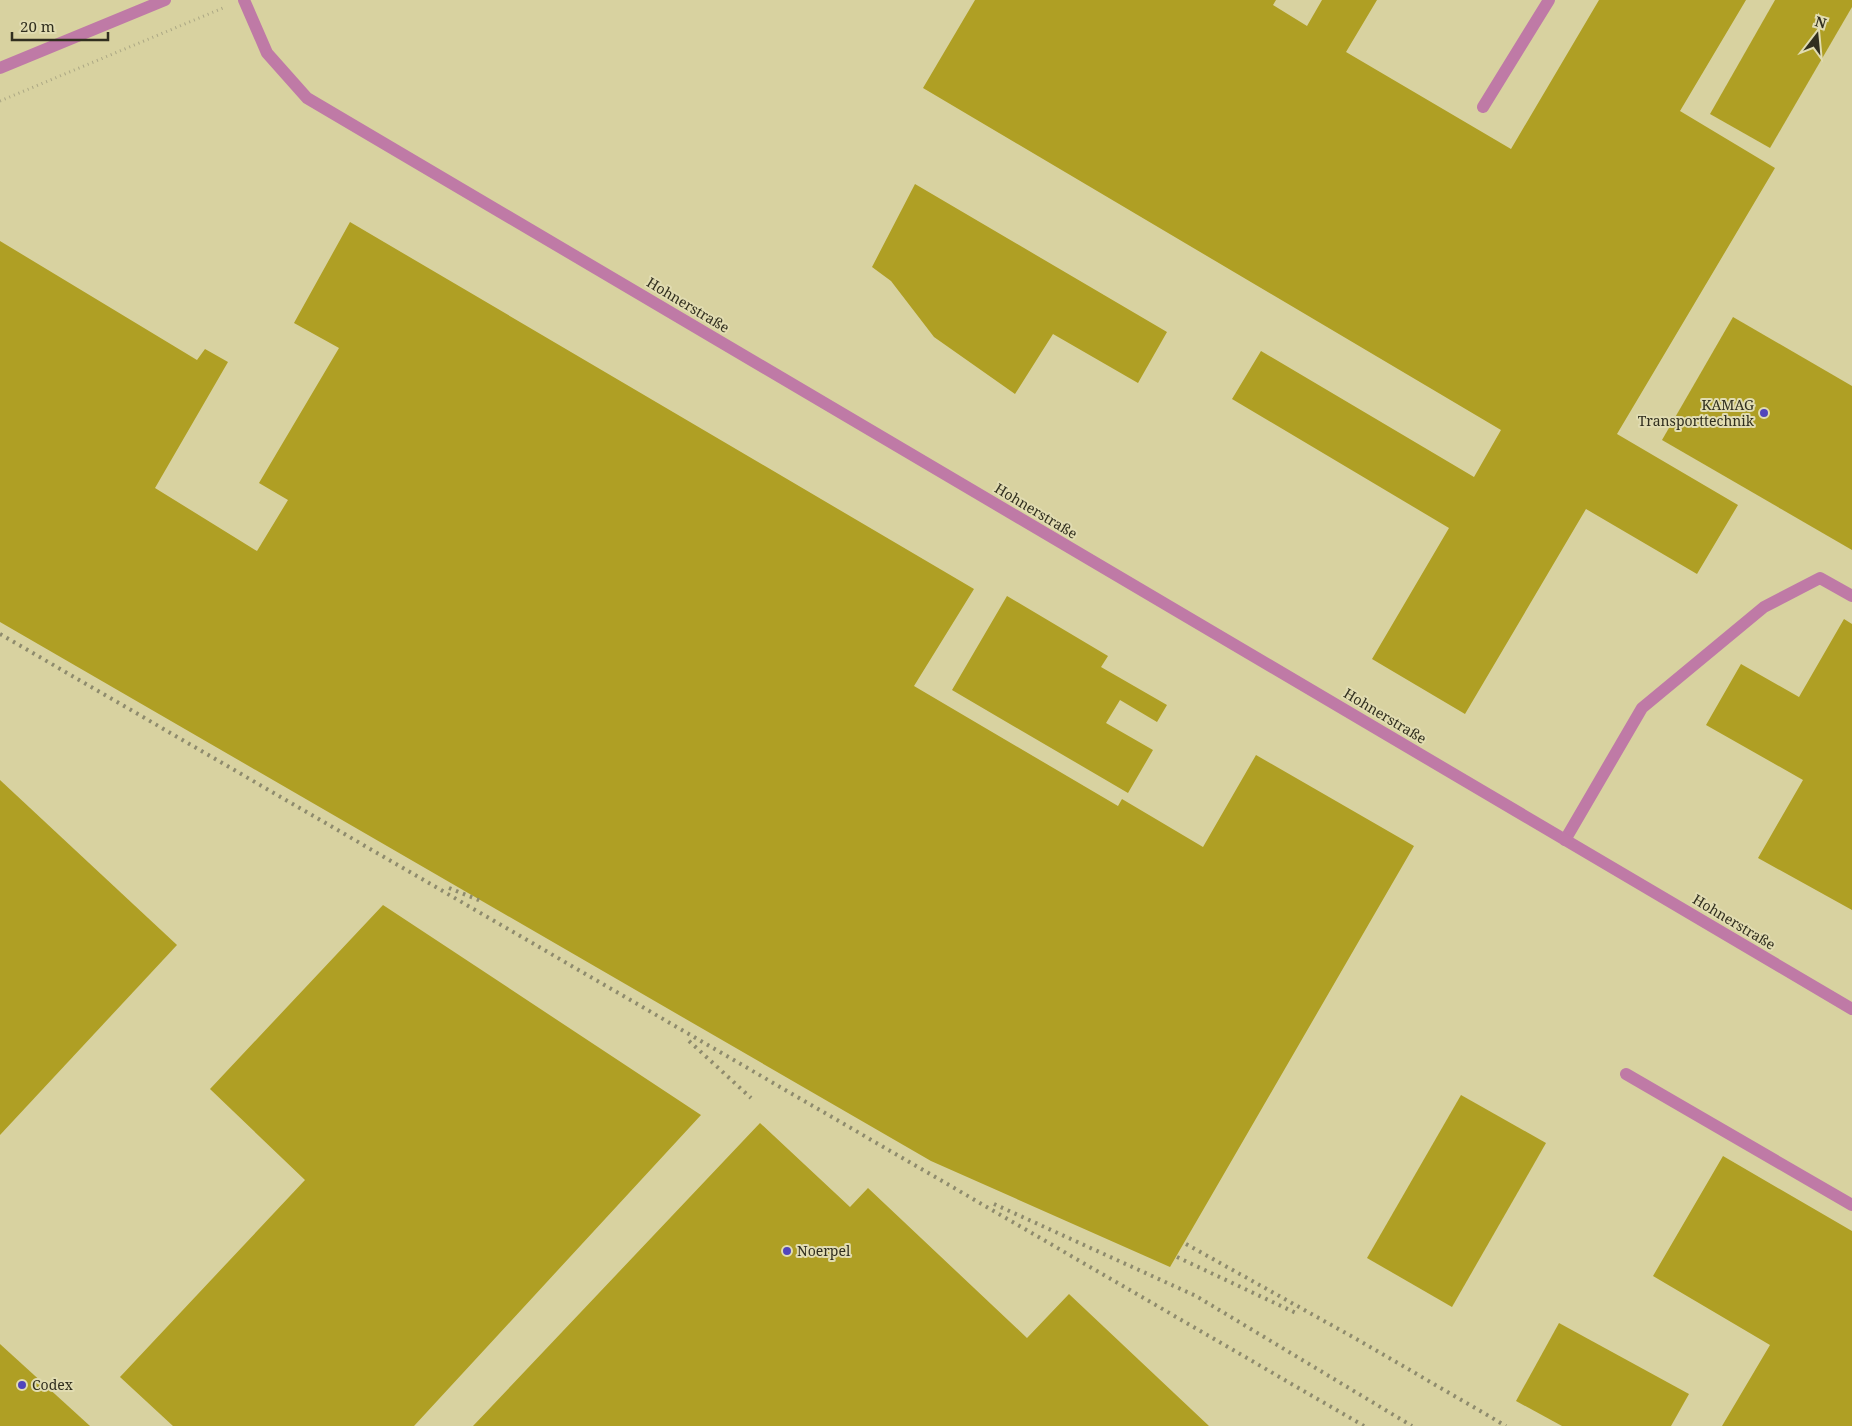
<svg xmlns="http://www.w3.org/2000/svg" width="1852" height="1426" font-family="'Noto Serif',serif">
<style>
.built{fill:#d8d2a0}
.building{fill:#af9f24}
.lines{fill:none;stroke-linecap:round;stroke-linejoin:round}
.path{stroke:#aba784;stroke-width:3;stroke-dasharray:1 4;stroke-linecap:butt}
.service{stroke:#bf7aa6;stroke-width:12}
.minor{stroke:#bf7aa6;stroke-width:12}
.rail{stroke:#8e8b6d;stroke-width:4;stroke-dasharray:2.5 5;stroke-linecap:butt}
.poi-dot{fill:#5145bc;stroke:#e1dcb1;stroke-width:2}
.labels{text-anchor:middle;stroke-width:4;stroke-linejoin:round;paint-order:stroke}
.street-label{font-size:14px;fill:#312f1f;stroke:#e1dcb1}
.poi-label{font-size:14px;fill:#312f1f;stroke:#e1dcb1;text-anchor:start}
</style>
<rect width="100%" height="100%" fill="#e1dcb1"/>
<rect class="built" x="0" y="0" width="1852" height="1426"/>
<g class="building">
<path d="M975,0H1276L1273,5L1307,26L1322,0H1377L1346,52L1511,149L1599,0H1746L1680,111L1775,168L1617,434L1738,505L1697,574L1586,509L1465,714L1372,659L1449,528L1232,399L1261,351L1474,477L1501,430L923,88Z"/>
<path d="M1775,0H1852V7L1770,148L1710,114Z"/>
<path d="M915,184L1167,332L1138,383L1053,334L1015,394L934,337L891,281L872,267Z"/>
<path d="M350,222L974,589L914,686L1118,806L1122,799L1203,847L1256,755L1414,846L1170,1267L931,1161L0,622V241L197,360L205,349L228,362L155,488L257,551L288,500L259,483L339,348L294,323Z"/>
<path d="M1733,317L1852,386V550L1662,440Z"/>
<path d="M1007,596L1108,656L1101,667L1167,705L1157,722L1120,700L1106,723L1153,750L1128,793L952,690Z"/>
<path d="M1844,619L1852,624V910L1758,858L1803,780L1706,725L1741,664L1799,697Z"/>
<path d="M0,780L177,945L0,1135Z"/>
<path d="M383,905L701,1115L414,1426H173L120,1377L305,1180L210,1089Z"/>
<path d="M1461,1095L1546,1143L1452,1307L1367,1258Z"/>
<path d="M760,1123L850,1207L868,1188L1027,1338L1069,1294L1209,1426H473Z"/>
<path d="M1723,1156L1852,1231V1426H1722L1770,1345L1653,1276Z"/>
<path d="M1559,1323L1689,1394L1671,1426H1562L1516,1401Z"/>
<path d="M0,1344L90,1426H0Z"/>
</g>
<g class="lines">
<path class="path" d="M0,101L223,8"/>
<g class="service">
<path d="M1483,107L1549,0"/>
<path d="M1565,840L1642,708L1764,607L1820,578L1852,596"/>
<path d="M1626,1074L1852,1205"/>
</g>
<g class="minor">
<path d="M244,0L267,53L307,98L1852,1009"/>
<path d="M0,68L165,0"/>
</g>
<g class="rail">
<path d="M0,634L1364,1426"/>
<path d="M449,888L481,901"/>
<path d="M689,1041L751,1098"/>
<path d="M994,1204L1196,1296L1412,1426"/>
<path d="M1186,1244L1360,1341L1506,1426"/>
<path d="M1177,1257L1296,1313"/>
</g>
</g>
<g class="poi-dot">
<circle cx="1764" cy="413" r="5"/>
<circle cx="787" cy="1251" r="5"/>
<circle cx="22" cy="1385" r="5"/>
</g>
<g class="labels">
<g class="street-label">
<text transform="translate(688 305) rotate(31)" y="5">Hohnerstraße</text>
<text transform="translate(1036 511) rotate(31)" y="5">Hohnerstraße</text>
<text transform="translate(1385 716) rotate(31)" y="5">Hohnerstraße</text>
<text transform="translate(1734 922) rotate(31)" y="5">Hohnerstraße</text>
</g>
<g class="poi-label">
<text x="1754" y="410" text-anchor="end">KAMAG<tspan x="1754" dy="16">Transporttechnik</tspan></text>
<text x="797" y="1256">Noerpel</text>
<text x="32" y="1390">Codex</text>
</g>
</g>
<g transform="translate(1817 35) rotate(16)" stroke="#e1dcb1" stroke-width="4" paint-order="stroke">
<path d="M0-4L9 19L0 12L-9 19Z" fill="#312f1f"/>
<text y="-8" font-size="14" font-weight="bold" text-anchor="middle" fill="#312f1f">N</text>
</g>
<path d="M12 32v8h96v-8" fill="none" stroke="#312f1f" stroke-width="2.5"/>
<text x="20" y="32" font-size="15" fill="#312f1f" stroke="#e1dcb1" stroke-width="4" paint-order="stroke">20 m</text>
</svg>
